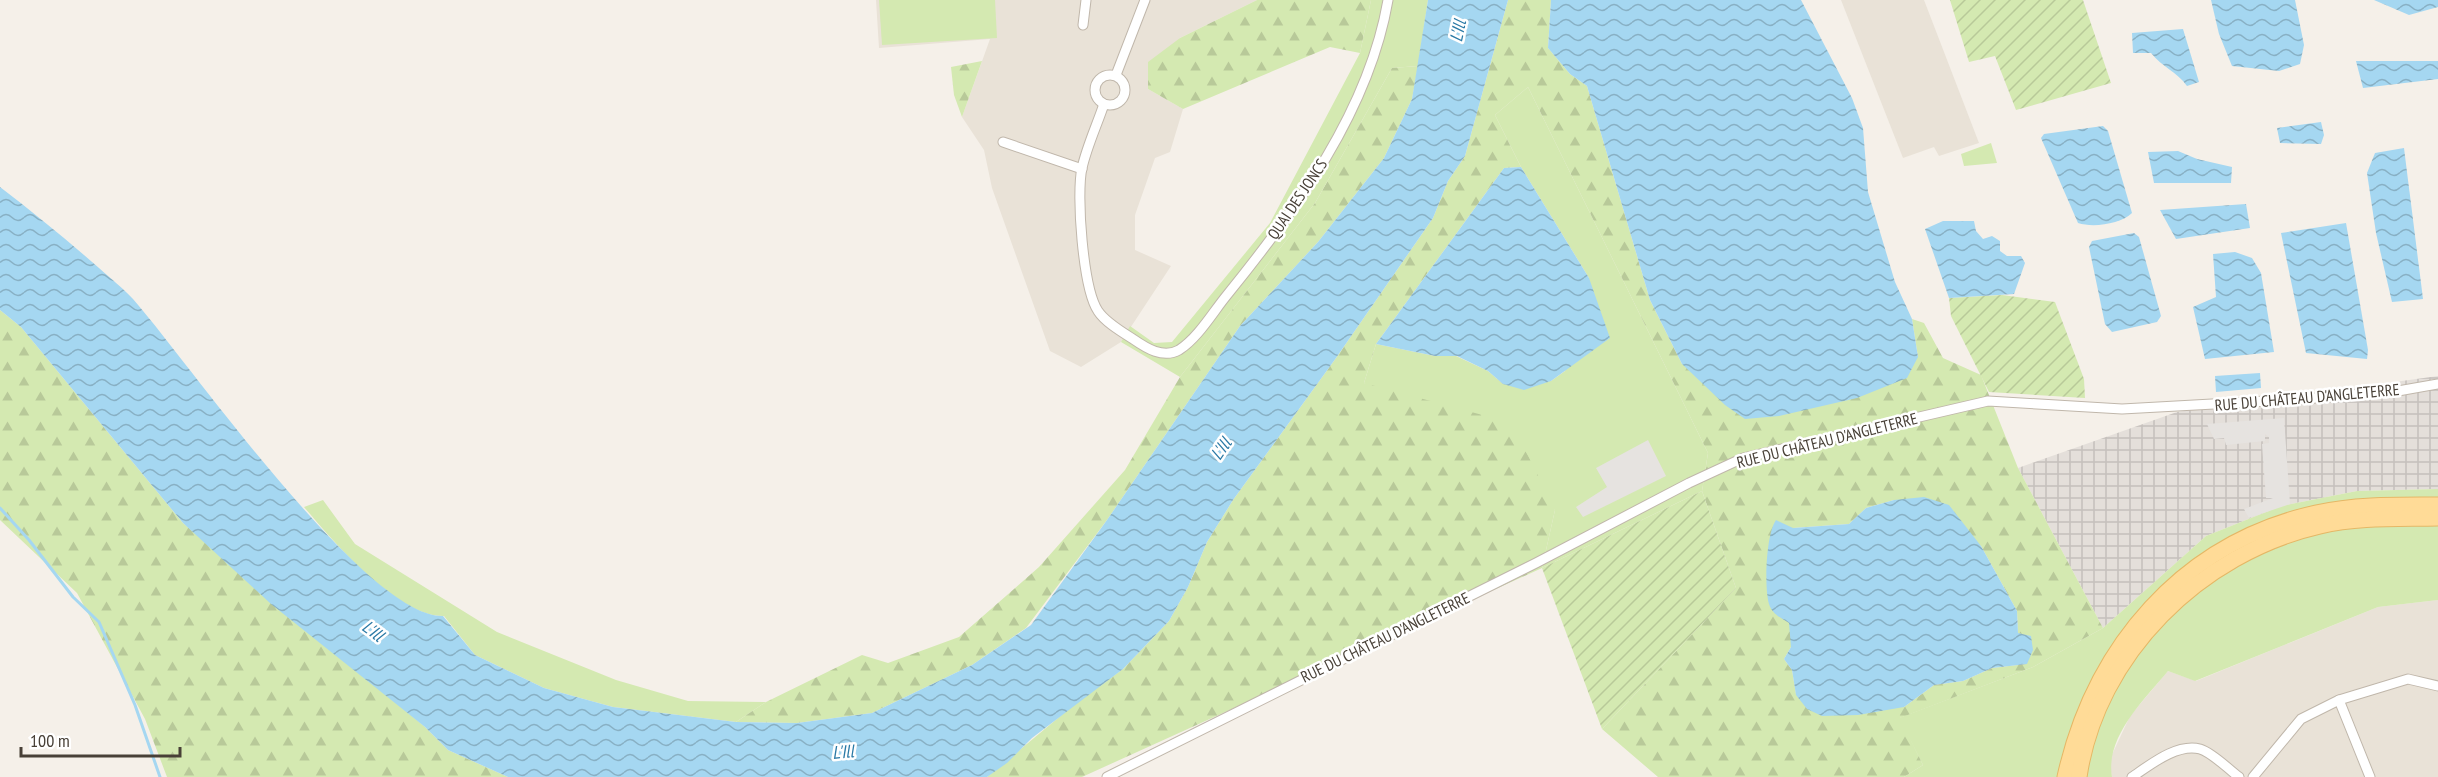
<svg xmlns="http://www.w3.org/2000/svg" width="2438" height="777" font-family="'PT Sans Narrow',sans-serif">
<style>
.residential{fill:#e9e2d7}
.industrial{fill:url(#industrial-grid)}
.green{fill:#d4e9b1}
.forest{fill:url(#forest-firs);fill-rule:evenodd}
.garden{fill:url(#garden-furrows)}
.parking{fill:#e6e3e0}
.water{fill:url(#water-waves)}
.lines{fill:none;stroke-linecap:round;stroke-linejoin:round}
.stream{stroke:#a5d7f1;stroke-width:3}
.minor-casing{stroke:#c0b7ab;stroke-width:11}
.primary-casing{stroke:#e5b766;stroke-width:17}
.minor{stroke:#fff;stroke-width:9}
.primary{stroke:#ffdb97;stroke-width:15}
.labels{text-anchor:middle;stroke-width:5;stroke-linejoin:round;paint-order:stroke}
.street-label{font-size:16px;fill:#484037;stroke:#fff}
.water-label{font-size:18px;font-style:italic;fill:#2b7aa6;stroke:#fff}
</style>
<defs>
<pattern id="industrial-grid" width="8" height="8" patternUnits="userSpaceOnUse" patternTransform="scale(1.5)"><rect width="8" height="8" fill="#e4dfda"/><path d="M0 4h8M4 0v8" fill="none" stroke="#c5c0bc"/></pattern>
<pattern id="forest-firs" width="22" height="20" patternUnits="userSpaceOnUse" patternTransform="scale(1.5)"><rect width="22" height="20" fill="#d4e9b1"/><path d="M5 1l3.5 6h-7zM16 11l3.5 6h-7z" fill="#b8c999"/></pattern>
<pattern id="garden-furrows" width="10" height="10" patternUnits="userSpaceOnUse" patternTransform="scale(1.5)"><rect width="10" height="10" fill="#d4e9b1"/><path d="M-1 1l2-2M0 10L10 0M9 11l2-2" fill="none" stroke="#b8c999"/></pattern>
<pattern id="water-waves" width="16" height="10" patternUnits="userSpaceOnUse" patternTransform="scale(1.5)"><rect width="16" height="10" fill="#a5d7f1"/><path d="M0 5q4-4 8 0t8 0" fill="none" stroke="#88b0c4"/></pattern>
</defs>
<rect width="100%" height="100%" fill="#f5f0e9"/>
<g class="residential">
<path d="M876,0H1257L1180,38L1148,89L1183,109L1170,152L1155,158L1135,215V250L1171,266L1121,342L1081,367L1050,351L992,188L984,150L962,117L990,39L879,48Z"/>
<path d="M1841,0H1924L1979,143L1939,156L1934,147L1903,158Z"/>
<path d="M2438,600V777H2112L2109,761L2130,716L2168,671L2196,681L2378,607Z"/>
</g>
<path class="industrial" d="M2438,376V489L2357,491L2281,506L2206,536L2103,628L2018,468L2177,412Z"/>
<g class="green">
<path d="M879,0H995L997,38L882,45Z"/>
<path d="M1371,0H1428L1418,66L1392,68L1315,203L1180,377L1121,342L1130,326L1154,343L1172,342L1270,223L1360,53Z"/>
<path d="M1528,87L1708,453L1702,491L1542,568L1555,510L1364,383L1376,344L1435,356H1456L1488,371L1503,384L1551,381L1565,371L1589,278L1521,167L1495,115Z"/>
<path d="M1991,143L1997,163L1964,166L1961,154Z"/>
<path d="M2438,489V600L2378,607L2195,681L2168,671C2144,700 2105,737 2112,777H1904L1923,765L1899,718L2033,667L2103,628L2206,536L2281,506L2357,491Z"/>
<path d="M323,500L355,544L497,632L616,680L688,701L766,702L736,722L613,707L544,688L475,655L444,616C397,617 333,541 304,507Z"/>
</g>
<g class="forest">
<path d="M1257,0H1371L1360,53L1330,47L1183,109L1148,89V62L1180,38Z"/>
<path d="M1508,0H1551L1548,48L1570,74L1587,86L1650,300L1682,364L1918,357L1912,319L1924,323L1943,358L1981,375L2018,468L2103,628L2033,667L1900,718L1923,765L1904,777H1658L1602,729L1736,588L1702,491L1708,453L1528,87L1495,115L1521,167L1504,168L1376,344L1364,383L1512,423L1555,510L1542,568L1082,777H987L1076,703L1123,669L1169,621L1188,587L1207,542L1233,500L1336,358L1433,218L1448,181L1465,156ZM1894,500L1981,546L2017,611L2018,634L2026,664L1992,668L1963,681L1934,685L1904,707L1796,694L1792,670L1784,659L1791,647L1793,528L1849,524L1866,508Z"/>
<path d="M982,61L962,117L954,95L951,67Z"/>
<path d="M1418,66L1412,99L1384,158L1318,242L1240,326L1107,520L1026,628L972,665L872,713L797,723L736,722L766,702L862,655L888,663L959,637L1039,567L1125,470L1180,377L1315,203L1392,68Z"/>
<path d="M0,310L21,327L183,523L425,727L448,750L508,777H167L145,719L77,593L0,520Z"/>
</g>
<g class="garden">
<path d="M1950,0H2083L2111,83L2016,110L1995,56L1969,62Z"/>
<path d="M2002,295L2055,302L2084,379L2085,398L1989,392L1951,316L1949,298Z"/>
<path d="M1702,491L1736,588L1602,729L1542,568Z"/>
</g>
<g class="parking">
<path d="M2284,418L2290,504L2249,518L2244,509L2273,498H2266L2262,444L2269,443V437L2265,434V441L2226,445L2224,438L2214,439L2207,424Z"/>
<path d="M1648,440L1666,476L1583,517L1576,507L1607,487L1596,468Z"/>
</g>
<g class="water">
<path d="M1428,0H1508L1465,156L1448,181L1433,218L1336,358L1233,500L1207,542L1188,587L1169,621L1123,669L1032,738L1007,763L987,777H508L448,750L425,727L271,604L183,523L21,327L0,310V187C34,213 67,240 99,268C110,278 123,288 133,299C187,360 366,618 443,616L475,655L544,688L613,707L736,722L797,723L872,713L972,665L1031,625L1107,520L1240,326L1318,242L1384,158L1412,99Z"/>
<path d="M1551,0H1801L1852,98L1863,128L1868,192L1895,282L1912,319L1918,357L1907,378L1857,398L1779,416L1745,419L1725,405L1682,364L1650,300L1587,86L1570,74L1548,48Z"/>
<path d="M2211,0H2295L2304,45L2300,64L2279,71L2232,66L2219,34Z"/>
<path d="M2374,0H2438V7L2409,15Z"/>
<path d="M2183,29L2199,82L2187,86C2175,70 2163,68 2151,53H2133L2132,33Z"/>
<path d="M2356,61H2438V79L2363,88Z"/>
<path d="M2321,122L2324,135L2321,144L2280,143L2277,128Z"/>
<path d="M2103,126L2108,131L2132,213C2121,224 2093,228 2078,223L2041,138L2044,134Z"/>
<path d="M2404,148L2423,299L2392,302L2376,233L2367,173L2375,153Z"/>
<path d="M2178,151L2197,159L2232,167L2231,183H2154L2148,152Z"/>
<path d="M1521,167L1589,278L1610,338L1551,381L1524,390L1503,384L1488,371L1457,356H1435L1376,344L1504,168Z"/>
<path d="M2246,204L2250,228L2176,239L2160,210Z"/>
<path d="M1943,221H1974L1976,231L1983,239L1992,236L2000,241V251L2007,256H2021L2025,263L2014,294L1949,298L1925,229Z"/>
<path d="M2346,223L2368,350L2367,359L2306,353L2281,233Z"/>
<path d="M2134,233L2139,237L2161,316L2157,322L2112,332L2105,324L2089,247L2092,241Z"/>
<path d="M2235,252L2252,258L2261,273L2274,352L2205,359L2193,307L2216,297L2213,254Z"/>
<path d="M2260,373L2261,388L2216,392L2215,376Z"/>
<path d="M1924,497L1949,505L1981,546L2017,611L2018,633L2031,636L2033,650L2027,664L1992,668L1963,681L1934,685L1904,707L1858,715L1822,716L1807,709L1796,695L1792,670L1784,659L1791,647L1789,623C1781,618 1772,614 1769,604C1764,587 1766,534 1776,520L1793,528L1849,524L1866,508L1894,500Z"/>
</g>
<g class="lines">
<path class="stream" d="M0,508L29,540L73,597L99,622L135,705L160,777"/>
<g class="minor-casing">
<g id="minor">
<path d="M1083,25L1086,0"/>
<circle cx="1110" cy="90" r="15"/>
<path d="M1116,75L1145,0"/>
<path d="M1104,104C1097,125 1087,146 1082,168C1076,194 1083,289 1098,311C1105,322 1122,332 1133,339C1146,348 1163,359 1179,350C1198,338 1213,312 1227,295C1296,210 1369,111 1388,0"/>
<path d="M1003,142L1082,169"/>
<path d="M2339,700L2370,777"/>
<path d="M1107,777L1536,563L1689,483L1743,458L1988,401L2122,409L2304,399L2398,391L2438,384"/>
<path d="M2132,777C2150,765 2177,743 2200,749C2213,753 2228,769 2239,777"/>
<path d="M2253,777L2301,719L2339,700L2408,679L2438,686"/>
</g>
</g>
<g class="primary-casing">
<g id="primary">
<path d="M2065,777C2094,647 2182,543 2316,513C2356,504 2397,505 2438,505"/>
<path d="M2079,777C2097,654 2201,553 2320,526C2359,517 2399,519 2438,518"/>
</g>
</g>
<use href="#minor" class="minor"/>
<use href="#primary" class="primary"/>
</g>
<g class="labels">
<g class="street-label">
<text transform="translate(1297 199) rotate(-56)" y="6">QUAI DES JONCS</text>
<text transform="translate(2307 397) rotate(-5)" y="6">RUE DU CHÂTEAU D'ANGLETERRE</text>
<text transform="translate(1827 440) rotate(-14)" y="6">RUE DU CHÂTEAU D'ANGLETERRE</text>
<text transform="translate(1385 637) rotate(-26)" y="6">RUE DU CHÂTEAU D'ANGLETERRE</text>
</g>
<g class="water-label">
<text transform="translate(1458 31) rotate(-78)" y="6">L'Ill</text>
<text transform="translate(1221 449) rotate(-55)" y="6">L'Ill</text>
<text transform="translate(373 631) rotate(37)" y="6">L'Ill</text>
<text transform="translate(843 752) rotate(-5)" y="6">L'Ill</text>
</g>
</g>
<path d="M21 747v9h159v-9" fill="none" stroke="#484037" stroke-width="3"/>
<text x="30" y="747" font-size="18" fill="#484037" stroke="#ffffff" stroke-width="4.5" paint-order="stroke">100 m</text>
</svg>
